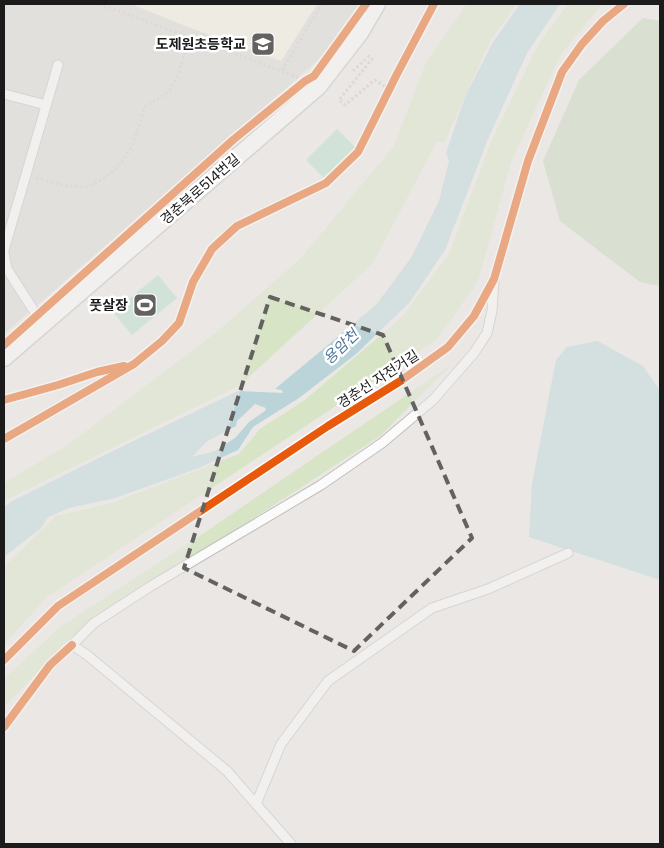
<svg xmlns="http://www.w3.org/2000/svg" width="664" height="848" font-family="Poppins,'Noto Sans KR',sans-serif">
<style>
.residential{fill:#d9d7d5}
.education{fill:#f3f2df}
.grass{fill:#d7e4c5}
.forest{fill:#c6d6bb}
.pitch{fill:#b3ddca}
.water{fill:#bad4da;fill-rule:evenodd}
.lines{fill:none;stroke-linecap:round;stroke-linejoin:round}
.lane-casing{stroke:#c1bfbe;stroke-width:11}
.street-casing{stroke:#c1bfbe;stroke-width:19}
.path{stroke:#d3c7c6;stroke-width:3;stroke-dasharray:2.5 2.5;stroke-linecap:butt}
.lane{stroke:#fcfbfb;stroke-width:9}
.street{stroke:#fcfbfb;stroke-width:16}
.cycleway-casing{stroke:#fff;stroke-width:11}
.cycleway{stroke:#e8590c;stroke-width:8}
.marked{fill:none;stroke:#636261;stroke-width:4;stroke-dasharray:10 6;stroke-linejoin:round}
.labels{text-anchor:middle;stroke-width:5;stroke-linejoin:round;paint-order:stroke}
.poi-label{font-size:14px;font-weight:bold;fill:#1b1b1b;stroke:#fff;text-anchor:end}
.street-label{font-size:14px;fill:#1b1b1b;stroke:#fff}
.water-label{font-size:15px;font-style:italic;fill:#4e769a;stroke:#fff}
</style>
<rect width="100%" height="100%" fill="#eae7e4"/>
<path class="residential" d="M4,4H359L332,48L4,334Z"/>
<path class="education" d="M131,4H317L281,61L188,27Z"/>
<g class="grass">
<path d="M467,4H516L489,43L444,143L437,141L373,263L240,385L4,501V483L68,445L218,331L301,258L394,146L426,63Z"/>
<path d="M568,4H602L561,54L511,162L478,281L437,339L47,597L4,644V567L56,516L112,503L239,454L260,429L305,400L402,317L449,254L491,142L538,45Z"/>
<path d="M451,365L380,436L71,637L6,705L4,710V679L60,627L192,541Z"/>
</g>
<path class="forest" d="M643,18L660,21V286L640,282L560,221L543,161L579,80Z"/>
<g class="pitch">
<path d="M337,129L361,153L330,184L306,160Z"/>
<path d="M158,275L177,298L132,335L113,312Z"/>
</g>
<g class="water">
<path d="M520,4H560L527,53L488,139L445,250L409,303L356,354L299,398L253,427L238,450L201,467L146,487L115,498L69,508L48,517L41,528L4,557V507L12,501L119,448L238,391L283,393L282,390L275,389L376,305L411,258L439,201L449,161L446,153L465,97L493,42ZM255,404L266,408L265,411L249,422L235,438L215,451L192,457L206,442L236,426L237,421Z"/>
<path d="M597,341L643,366L660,391V580L529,537L532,484L556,360L567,347Z"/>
</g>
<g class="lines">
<g class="lane-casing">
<g id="lane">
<path d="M4,94L46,105"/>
<path d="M4,250L58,65"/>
<path d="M4,253L7,269L43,325"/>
<path d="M256,804L281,744L328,681L432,608L488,589L568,553"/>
<path d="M291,844L227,771L87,655L72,645L94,623L151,586L321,485L382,443L433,400L474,353L487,333L492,311L494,279"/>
</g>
</g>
<g class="street-casing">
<path id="street" d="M4,358L318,87L360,33L377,4"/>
</g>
<g class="path">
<path d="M99,4L303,79"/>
<path d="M282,70L322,4"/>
<path d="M353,71L369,56L372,59L339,100L345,105L375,80L389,89"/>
<path d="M36,178L68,186L85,187L102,180L119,166L132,146L145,107L170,91L177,77L190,37"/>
</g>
<use href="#lane" class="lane"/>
<use href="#street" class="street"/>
<g class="cycleway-casing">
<g id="cycleway">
<path d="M4,345L233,140L305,81L314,76L366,4"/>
<path d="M4,400L58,385L97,372L124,366"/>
<path d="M4,439L134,364L162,341L179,323L193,282L212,249L237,226L326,183L358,152L397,74L434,4"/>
<path d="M4,660L58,606L328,426L402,380L448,347L474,316L494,279L528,161L562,72L582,44L603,21L624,4"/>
<path d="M4,727L50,665L72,645"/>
</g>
</g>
<use href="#cycleway" class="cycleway"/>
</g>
<path d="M0 0H664V848H0ZM270,297L383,335L472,538L354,651L184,568Z" fill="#eae7e4" fill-opacity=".55" fill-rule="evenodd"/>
<path class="marked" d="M270,297L383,335L472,538L354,651L184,568Z"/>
<defs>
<g id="school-square" transform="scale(1.25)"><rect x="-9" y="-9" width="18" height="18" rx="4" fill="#636261" stroke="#fff"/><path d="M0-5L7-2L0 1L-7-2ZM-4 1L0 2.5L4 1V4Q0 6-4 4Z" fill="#fff"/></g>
<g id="stadium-square" transform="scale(1.25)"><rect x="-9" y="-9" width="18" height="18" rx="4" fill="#636261" stroke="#fff"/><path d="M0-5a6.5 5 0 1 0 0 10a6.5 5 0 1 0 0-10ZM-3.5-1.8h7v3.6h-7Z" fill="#fff"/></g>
</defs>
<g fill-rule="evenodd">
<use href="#school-square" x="263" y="44"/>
<use href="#stadium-square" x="145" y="305"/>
</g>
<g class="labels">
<g class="poi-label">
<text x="246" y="49">도제원초등학교</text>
<text x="128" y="310">풋살장</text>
</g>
<g class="street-label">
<text transform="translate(200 189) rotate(-41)" y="5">경춘북로514번길</text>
<text transform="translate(378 379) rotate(-33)" y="5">경춘선 자전거길</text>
</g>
<g class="water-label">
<text transform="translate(341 347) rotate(-44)" y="5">용암천</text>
</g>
</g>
<rect width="664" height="848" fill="none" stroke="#1b1b1b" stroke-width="10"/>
</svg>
